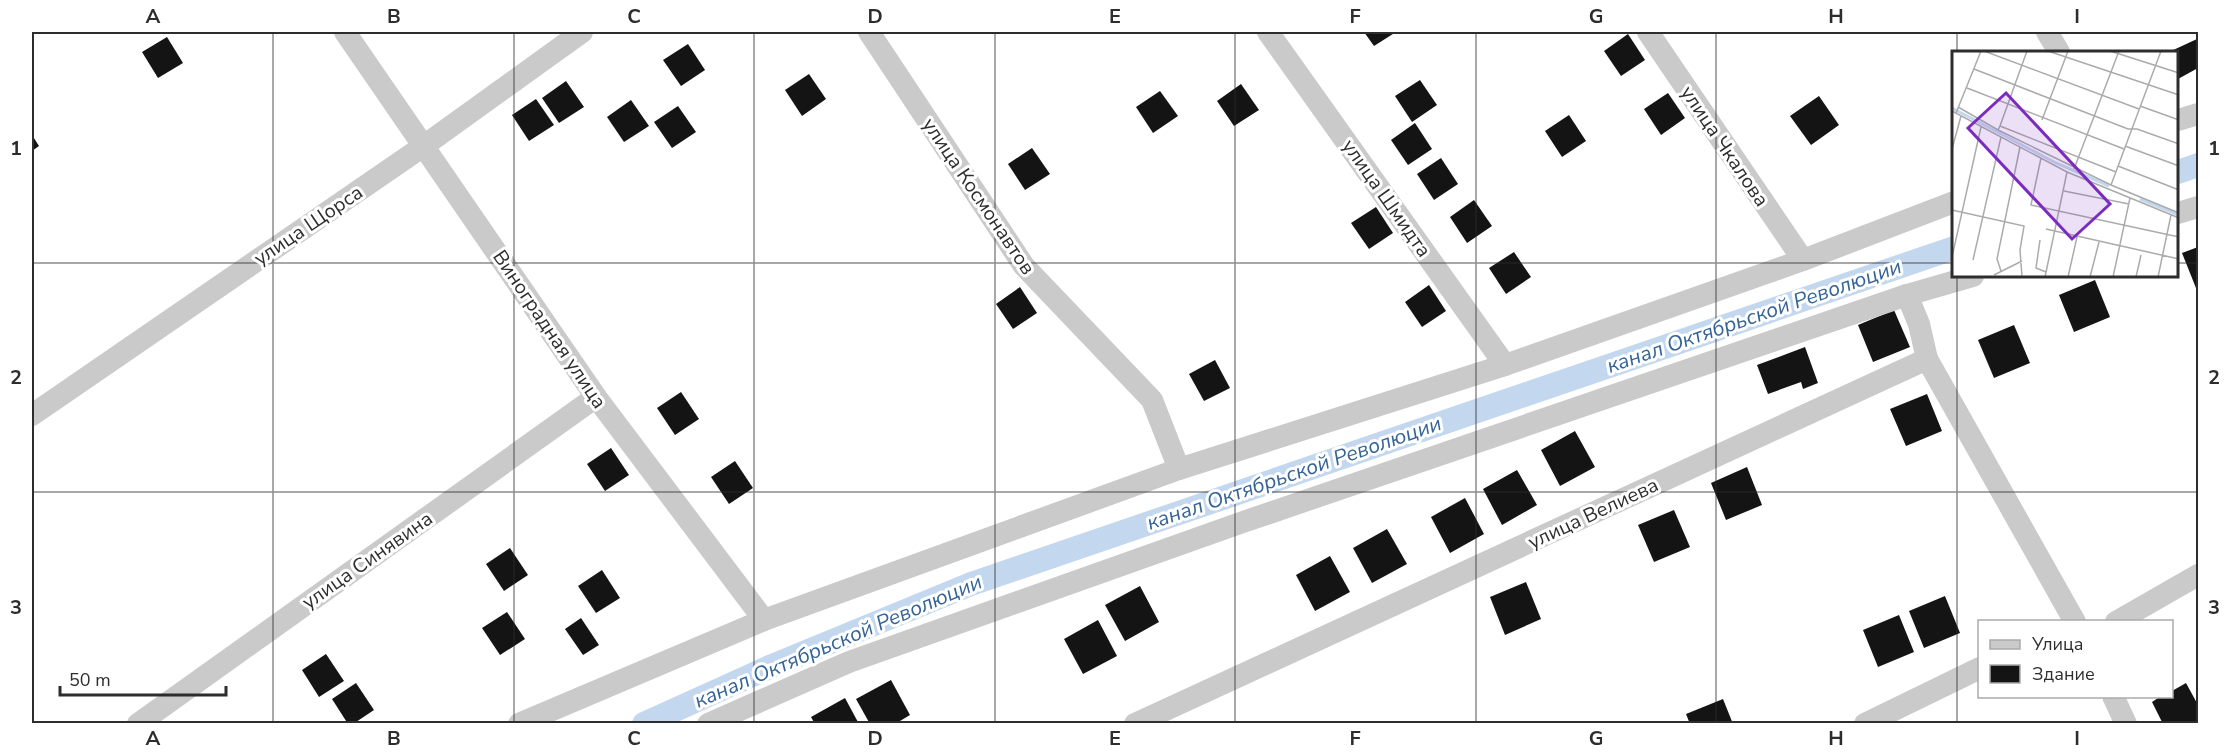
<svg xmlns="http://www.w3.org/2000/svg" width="2230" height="755" font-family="'Nunito Sans',sans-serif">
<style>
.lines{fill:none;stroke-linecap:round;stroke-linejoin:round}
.canal{stroke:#c3d8ee;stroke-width:24}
.building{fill:#141414}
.minor{stroke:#cacaca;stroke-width:22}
.grid{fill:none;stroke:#2d2d2d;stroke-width:1.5;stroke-opacity:0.55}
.labels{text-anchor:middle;stroke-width:6;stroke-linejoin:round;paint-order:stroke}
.street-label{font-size:20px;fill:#2d2d2d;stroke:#fff}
.water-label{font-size:21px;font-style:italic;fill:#346496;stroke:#fff}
.inset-river{fill:none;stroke:#c3d8ee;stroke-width:3}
.inset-road{fill:none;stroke:#ababab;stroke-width:1.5}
.view{fill:#7b2cbf;fill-opacity:0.15;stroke:#7b2cbf;stroke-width:3}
.inset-edge{fill:none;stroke:#2d2d2d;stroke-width:3}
.neatline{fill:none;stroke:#2d2d2d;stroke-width:2}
.grid-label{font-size:20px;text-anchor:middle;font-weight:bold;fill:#2d2d2d}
</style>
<rect width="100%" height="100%" fill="#fff"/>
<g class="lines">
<g class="canal">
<path d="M2178,172L2198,165"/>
<path d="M644,724L772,666L971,584L1954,248"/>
</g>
</g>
<g class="building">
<path d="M1364,32H1396L1374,46Z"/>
<path d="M1628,34L1645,60L1621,76L1604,51Z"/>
<path d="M167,37L183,63L158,78L142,52Z"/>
<path d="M2197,39L2198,42V68L2178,79V52H2169Z"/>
<path d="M688,44L705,70L681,86L663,60Z"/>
<path d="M809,74L826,99L802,116L785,90Z"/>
<path d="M1420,80L1437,105L1412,122L1395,96Z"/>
<path d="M566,81L584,107L559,123L542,98Z"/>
<path d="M1241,84L1259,110L1234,126L1217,101Z"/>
<path d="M1160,91L1178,116L1153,133L1136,107Z"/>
<path d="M1668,93L1685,118L1661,135L1644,109Z"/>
<path d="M1819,96L1839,125L1811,145L1790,116Z"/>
<path d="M536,99L554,125L529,141L512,115Z"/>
<path d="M631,100L649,126L624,142L607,117Z"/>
<path d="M678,106L696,132L672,148L654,122Z"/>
<path d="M1569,115L1586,141L1562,157L1545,131Z"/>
<path d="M1415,123L1432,149L1408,165L1391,140Z"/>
<path d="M32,135L39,146L32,151Z"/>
<path d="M1032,148L1050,174L1025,190L1008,164Z"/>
<path d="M1441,158L1458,184L1434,200L1417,174Z"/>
<path d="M1474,200L1492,226L1467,243L1450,217Z"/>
<path d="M1376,207L1393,233L1369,249L1351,223Z"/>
<path d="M2198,247V293L2182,253Z"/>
<path d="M1514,252L1531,277L1506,294L1489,268Z"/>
<path d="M2095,280L2110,317L2074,332L2059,295Z"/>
<path d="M1429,285L1446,311L1422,327L1405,302Z"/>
<path d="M1020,287L1037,313L1013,329L996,304Z"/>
<path d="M1894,310L1910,347L1873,362L1858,325Z"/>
<path d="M2014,325L2030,363L1994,378L1978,340Z"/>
<path d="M1805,347L1818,383L1803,389L1801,382L1768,394L1757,365Z"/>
<path d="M1215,360L1230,388L1204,401L1189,374Z"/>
<path d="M681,392L699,419L675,435L657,408Z"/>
<path d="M1927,394L1942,431L1906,446L1890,409Z"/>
<path d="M1575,431L1595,467L1560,486L1541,450Z"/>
<path d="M611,448L629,475L605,491L587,464Z"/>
<path d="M735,461L753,488L729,504L711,477Z"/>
<path d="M1747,467L1762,505L1726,520L1711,483Z"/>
<path d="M1517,470L1537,505L1502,525L1483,489Z"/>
<path d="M1465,498L1484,534L1450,553L1431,517Z"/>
<path d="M1674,510L1690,547L1654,562L1638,525Z"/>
<path d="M1387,529L1407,564L1372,583L1353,548Z"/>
<path d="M510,548L528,575L504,591L486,564Z"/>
<path d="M1330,556L1350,592L1315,611L1296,575Z"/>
<path d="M602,570L620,598L596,613L578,586Z"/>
<path d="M1526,582L1541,619L1505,635L1490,597Z"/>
<path d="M1140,586L1159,622L1125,641L1105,605Z"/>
<path d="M1945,596L1960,633L1924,648L1909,611Z"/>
<path d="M507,612L525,639L500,655L482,628Z"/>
<path d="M1899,615L1914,652L1878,667L1863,630Z"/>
<path d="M581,618L599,645L583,655L565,629Z"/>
<path d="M1098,620L1117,656L1083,674L1064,639Z"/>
<path d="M326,654L344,681L319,697L302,670Z"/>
<path d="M891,680L910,715L895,724H870L856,699Z"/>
<path d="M356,683L374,710L353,724H348L332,699Z"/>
<path d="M2186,683L2198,705V722L2163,724L2152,702L2161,696H2172V691Z"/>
<path d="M845,698L859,724H815L811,717Z"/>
<path d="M1723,699L1733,724H1690L1686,714Z"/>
</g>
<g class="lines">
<g class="minor">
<path d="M345,32L596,397L764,620"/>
<path d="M869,32L1024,266L1152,400L1179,469"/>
<path d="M1268,32L1505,365"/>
<path d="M1648,32L1803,260"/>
<path d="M2047,32L2059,52"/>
<path d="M2178,120L2198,114"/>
<path d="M2178,213L2198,207"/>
<path d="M1927,359L2075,622"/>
<path d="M32,415L425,145L582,32"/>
<path d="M2116,622L2198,575"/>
<path d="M2113,696L2126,724"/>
<path d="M138,724L596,397"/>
<path d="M519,724L764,620L1179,469L1505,365L1803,260L1954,202"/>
<path d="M708,724L849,662L1243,522L1907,295"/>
<path d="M1135,724L1927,359L1919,324L1907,295L1973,276"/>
<path d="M1865,724L1980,668"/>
</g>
</g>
<path class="grid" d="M273,32V724M514,32V724M754,32V724M995,32V724M1235,32V724M1476,32V724M1716,32V724M1957,32V52M32,263H1954M2178,263H2198M1957,276V724M32,492H2198"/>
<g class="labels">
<g class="street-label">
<text transform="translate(1725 146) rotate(56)" y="7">улица Чкалова</text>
<text transform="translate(979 196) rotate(56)" y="7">улица Космонавтов</text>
<text transform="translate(1387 198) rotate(55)" y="7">улица Шмидта</text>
<text transform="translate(308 225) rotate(-34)" y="7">улица Щорса</text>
<text transform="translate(550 329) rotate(56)" y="7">Виноградная улица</text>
<text transform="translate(1593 513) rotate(-25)" y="7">улица Велиева</text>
<text transform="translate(367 560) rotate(-35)" y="7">улица Синявина</text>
</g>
<g class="water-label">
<text transform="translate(1754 316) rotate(-19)" y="7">канал Октябрьской Революции</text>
<text transform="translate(1294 473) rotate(-19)" y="7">канал Октябрьской Революции</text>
<text transform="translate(838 641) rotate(-23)" y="7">канал Октябрьской Революции</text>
</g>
</g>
<g transform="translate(1952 51)">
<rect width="226" height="226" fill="#fff"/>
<path class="inset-river" d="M0,57L104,112L157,135M188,148L227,164"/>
<path class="inset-road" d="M32,0L187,58M96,0L227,44M158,0L227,22M209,0L159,134L227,162M22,18L176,78H185L227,93M15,37L172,98M188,55L227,69M6,56L46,79L48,75L164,121M0,60L115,121L227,167M4,62L29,0M90,69L116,0M48,75L75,0M46,79L159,134M173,95L227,115M0,98L9,65M89,107L79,154L227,186M166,115L227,139M122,118L167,0M112,140L177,153M0,159L72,175L68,199L70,226M94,178L227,208M88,189L84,217L94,221M0,206L29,76M21,209L49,86M49,220L45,208L68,96M42,224L70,210M93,226L115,121M116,226L125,186M138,226L147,191M161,226L178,147M184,226L189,204M206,226L219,164"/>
<path class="view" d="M54,42L158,153L120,188L16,77Z"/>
<rect width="226" height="226" class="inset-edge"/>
</g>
<rect width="2230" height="755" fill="none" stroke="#ffffff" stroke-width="66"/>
<rect x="1978" y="620" width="195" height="78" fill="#ffffff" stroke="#ababab" stroke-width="1.5"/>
<rect x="1990" y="640" width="30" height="9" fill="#cacaca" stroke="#ababab" stroke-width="1.5"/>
<text x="2032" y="650" font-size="18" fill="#2d2d2d">Улица</text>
<rect x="1990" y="665" width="30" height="18" fill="#141414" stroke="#ababab" stroke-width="1.5"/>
<text x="2032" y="680" font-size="18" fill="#2d2d2d">Здание</text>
<path d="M60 686v9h166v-9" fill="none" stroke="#2d2d2d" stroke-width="3"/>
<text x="69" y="686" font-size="18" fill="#2d2d2d" stroke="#ffffff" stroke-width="4.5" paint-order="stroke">50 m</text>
<rect x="33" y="33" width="2164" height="689" class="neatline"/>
<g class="grid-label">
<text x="153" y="23">A</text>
<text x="394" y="23">B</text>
<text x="634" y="23">C</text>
<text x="875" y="23">D</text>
<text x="1115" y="23">E</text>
<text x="1355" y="23">F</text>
<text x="1596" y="23">G</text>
<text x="1836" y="23">H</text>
<text x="2077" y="23">I</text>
<text x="16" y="155">1</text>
<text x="2214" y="155">1</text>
<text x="16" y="384">2</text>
<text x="2214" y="384">2</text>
<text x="16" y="614">3</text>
<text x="2214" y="614">3</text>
<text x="153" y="745">A</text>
<text x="394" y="745">B</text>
<text x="634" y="745">C</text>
<text x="875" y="745">D</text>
<text x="1115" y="745">E</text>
<text x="1355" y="745">F</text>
<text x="1596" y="745">G</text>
<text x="1836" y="745">H</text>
<text x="2077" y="745">I</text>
</g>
</svg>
